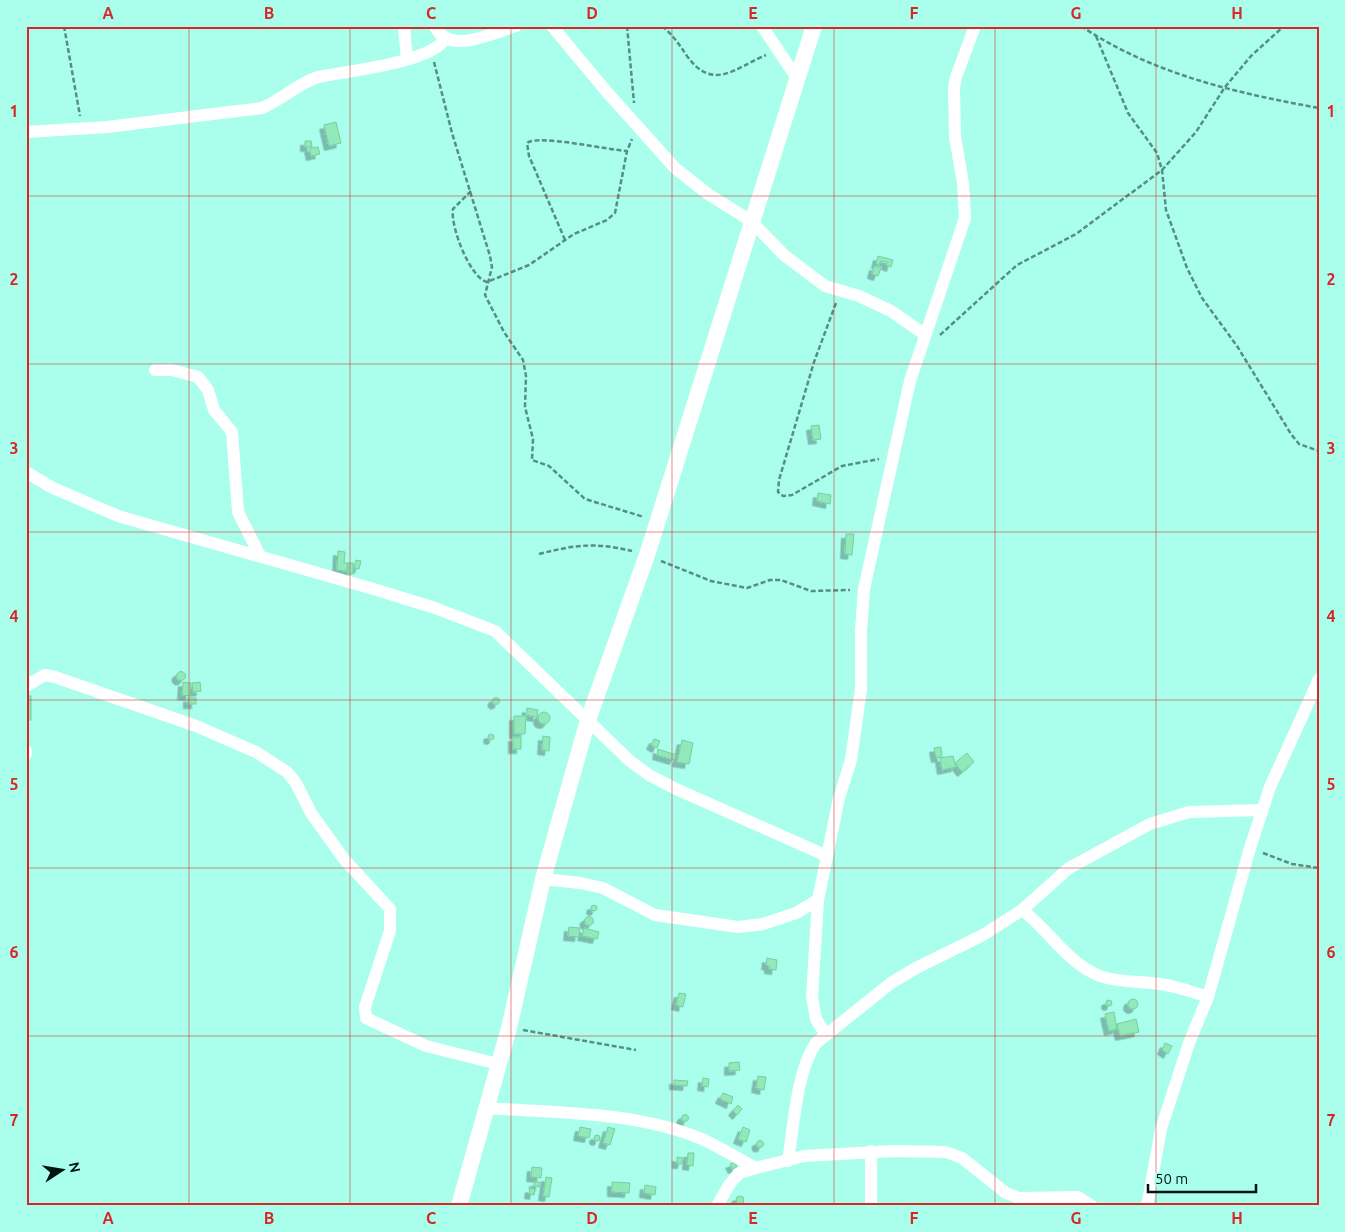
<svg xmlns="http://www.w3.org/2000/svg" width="1345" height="1232" font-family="Ubuntu,sans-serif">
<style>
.building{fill:#91e8b9;stroke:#77cea0;filter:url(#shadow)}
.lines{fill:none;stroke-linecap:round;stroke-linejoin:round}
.path{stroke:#578e83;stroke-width:2.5;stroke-dasharray:5 2.5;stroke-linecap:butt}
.street{stroke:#fff;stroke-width:12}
.secondary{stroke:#fff;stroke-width:16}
.grid{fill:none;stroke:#d62828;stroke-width:1;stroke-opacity:0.55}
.neatline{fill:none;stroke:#d62828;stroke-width:2}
.grid-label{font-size:16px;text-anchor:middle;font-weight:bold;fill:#d62828}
</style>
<defs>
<filter id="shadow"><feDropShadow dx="-4.5" dy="4.5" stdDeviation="0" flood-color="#0004"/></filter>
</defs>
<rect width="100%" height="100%" fill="#a9ffec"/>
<g class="building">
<path d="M336,122L341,143L329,146L324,125Z"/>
<path d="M305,141H311L312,147H305Z"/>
<path d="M318,147L320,154L311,156L309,148Z"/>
<path d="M878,256L893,260L891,267L886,265L887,262L881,261L879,265L876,264Z"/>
<path d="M874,266L881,268L878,276L872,274Z"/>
<path d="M819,425L821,439L813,440L811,426Z"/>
<path d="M818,493L831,495L830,504L817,501Z"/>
<path d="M846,534H854L852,555L845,554Z"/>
<path d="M338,551L345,552L344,563H348L347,571L337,570Z"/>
<path d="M356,560L361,561L359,569L354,568Z"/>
<rect x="348" y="563" width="5" height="11"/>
<circle cx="181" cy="676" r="4.5"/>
<path d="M183,682L191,683L190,696L182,695Z"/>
<path d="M200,682L201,691L193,692L192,683Z"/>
<rect x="26" y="696" width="5" height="24"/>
<circle cx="496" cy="701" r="3.5"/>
<rect x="188" y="698" width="8" height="6"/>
<path d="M527,708L538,710L537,717L526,715Z"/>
<circle cx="544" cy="718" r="6"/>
<path d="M514,716H526L525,734H514Z"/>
<circle cx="491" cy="737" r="3"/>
<path d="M543,736L550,737L549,751L542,750Z"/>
<rect x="513" y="737" width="8" height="12"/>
<path d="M654,739L660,741L657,748L651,745Z"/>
<path d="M682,740L693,743L689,764L677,762Z"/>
<path d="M941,747L942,757L936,758L934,748Z"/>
<path d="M658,749L676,755L674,760L657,755Z"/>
<path d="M967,753L974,762L962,772L955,763Z"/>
<path d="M953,756L956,767L942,770L940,758Z"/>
<circle cx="594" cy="908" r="3"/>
<circle cx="589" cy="921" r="4.5"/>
<path d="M569,927L580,928L579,937L568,936Z"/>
<path d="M584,928L599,932L597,939L582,936Z"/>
<path d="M767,958L777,960L776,970L769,969V966L766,965Z"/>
<path d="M679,993L686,994L683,1007L676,1005Z"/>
<circle cx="1133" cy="1004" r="5"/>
<circle cx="1109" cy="1003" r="3"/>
<path d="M1114,1012L1117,1029L1109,1031L1105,1014Z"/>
<path d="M1136,1019L1139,1032L1120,1036L1117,1024Z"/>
<path d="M1165,1043L1172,1046L1168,1054L1162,1050Z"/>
<path d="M739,1062L740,1070L729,1071V1063Z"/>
<path d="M758,1076L766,1077L764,1090L756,1088Z"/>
<path d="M703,1078L709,1079L708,1087L702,1086Z"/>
<path d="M674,1080L688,1081L687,1086L674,1085Z"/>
<path d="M723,1093L733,1097L731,1104L720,1099Z"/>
<path d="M738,1105L742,1109L737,1115L733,1111Z"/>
<circle cx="685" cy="1118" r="3.5"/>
<path d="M580,1127L591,1129L589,1138L578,1136Z"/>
<path d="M608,1127L615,1129L610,1145L603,1143Z"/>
<path d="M743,1127L750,1130L746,1142L738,1139Z"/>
<circle cx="597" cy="1138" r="3"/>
<circle cx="760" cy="1144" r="3.5"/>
<path d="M688,1153H694L693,1166L687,1165Z"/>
<path d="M677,1157L683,1158L682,1164H677Z"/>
<path d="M735,1162L737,1167L733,1169L730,1164Z"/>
<path d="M532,1167L542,1168L541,1178L531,1177Z"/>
<path d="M546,1177L552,1178L549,1197L543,1196Z"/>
<path d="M534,1182H540V1187L534,1186Z"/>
<path d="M612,1182L630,1183L629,1193L612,1192Z"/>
<path d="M645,1185L656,1187L655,1195L644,1193Z"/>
<path d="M530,1188L535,1189L534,1195L529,1194Z"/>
<circle cx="740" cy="1200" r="4"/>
</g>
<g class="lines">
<g class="path">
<path d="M64,26L80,116"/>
<path d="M627,26L634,103"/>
<path d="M662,26C673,35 679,44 687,56C713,92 735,68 766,55"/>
<path d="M1081,26C1152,74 1236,93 1319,108"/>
<path d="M1096,36L1128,113L1157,153L1162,170L1166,210L1187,268L1202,298L1237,346L1291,434L1299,444L1319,451"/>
<path d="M434,62L452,133L490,256L492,267L485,295L504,332L523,360L526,376L525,407L533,439L532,460L549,466L585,499L644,517"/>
<path d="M471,191L453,209C450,226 470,278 487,282L529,265L574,234L607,220L615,213L627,151L632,139"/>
<path d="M565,240L529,156L527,143C538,134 608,150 627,151"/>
<path d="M836,303L814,362L779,480L778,492L783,496L792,495L842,466L879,459"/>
<path d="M940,335L1017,265L1076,234L1162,170L1196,132L1225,87L1251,56L1284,26"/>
<path d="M539,554C574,545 596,542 632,551"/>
<path d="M661,561L711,581L747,588L770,580H781L811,591L850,590"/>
<path d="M1263,853L1292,864L1319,868"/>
<path d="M523,1030L636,1050"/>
</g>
<g class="street">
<path d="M404,26L407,59"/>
<path d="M435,26C448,56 493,33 516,26"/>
<path d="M552,26L606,91L675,168L708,194L751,221L784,255L825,286L859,296L891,311L924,334"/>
<path d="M762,26L798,80"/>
<path d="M26,132L107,127L262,108C283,99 297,84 318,77C347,71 430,63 445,39"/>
<path d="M155,370H172L198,377L208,390L214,410L232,432L238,512L260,556"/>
<path d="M26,472L51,487L118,516L377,590L435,608L495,631L630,761L649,775L676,789L827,856"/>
<path d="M26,686L45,675L55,677L196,726L256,752L287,772L296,783L311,813L344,859L390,909V931L365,1007L366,1018L426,1046L498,1064"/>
<path d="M26,751V754"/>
<path d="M543,879L580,883L603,888L655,915L738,927L763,924L796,913L818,900"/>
<path d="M1022,910C1049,930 1068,964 1100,976C1119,983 1140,981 1160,984C1177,986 1192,992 1208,997"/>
<path d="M826,1035L816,1019L812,997L818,900L839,798L851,760L861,689V631L864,589L910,381L965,218L963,183L955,137L954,88L956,77L975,26"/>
<path d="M486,1108C557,1113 635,1111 702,1139C720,1147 738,1159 756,1168"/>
<path d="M788,1161C794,1126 796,1072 816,1043L891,983L916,968L983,935L1022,910L1069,868L1150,824L1189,812L1262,810"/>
<path d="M717,1206L729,1185L739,1173L756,1168L804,1156L894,1151L946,1152L962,1158L1006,1193L1019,1198L1078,1197L1092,1206"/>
<path d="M871,1206V1151"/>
<path d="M1147,1206L1161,1129L1189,1043L1208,997L1250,848L1270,787L1319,679"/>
</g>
<path class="secondary" d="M459,1206L509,1028L543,879L588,720L647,555L814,26"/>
</g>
<path class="grid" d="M189,26V1206M350,26V1206M511,26V1206M672,26V1206M834,26V1206M995,26V1206M1156,26V1206M26,196H1319M26,364H1319M26,532H1319M26,700H1319M26,868H1319M26,1036H1319"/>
<rect width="1345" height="1232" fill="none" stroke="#a9ffec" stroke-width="55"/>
<g transform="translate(62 1170) rotate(78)" stroke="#a9ffec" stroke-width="4" paint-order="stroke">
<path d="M0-4L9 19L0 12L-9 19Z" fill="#001612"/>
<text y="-8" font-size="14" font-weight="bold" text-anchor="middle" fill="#001612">N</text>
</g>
<path d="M1148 1184v8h108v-8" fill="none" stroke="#001612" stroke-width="2.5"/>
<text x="1155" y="1184" font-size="15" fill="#001612" stroke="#a9ffec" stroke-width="4" paint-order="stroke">50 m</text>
<rect x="28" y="28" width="1290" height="1176" class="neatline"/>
<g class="grid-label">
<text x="108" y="19">A</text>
<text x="269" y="19">B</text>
<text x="431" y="19">C</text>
<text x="592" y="19">D</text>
<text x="753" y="19">E</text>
<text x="914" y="19">F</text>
<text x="1076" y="19">G</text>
<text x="1237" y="19">H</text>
<text x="14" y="117">1</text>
<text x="1331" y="117">1</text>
<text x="14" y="285">2</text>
<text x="1331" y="285">2</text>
<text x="14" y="454">3</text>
<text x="1331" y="454">3</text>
<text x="14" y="622">4</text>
<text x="1331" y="622">4</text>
<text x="14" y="790">5</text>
<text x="1331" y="790">5</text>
<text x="14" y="958">6</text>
<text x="1331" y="958">6</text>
<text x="14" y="1126">7</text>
<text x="1331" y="1126">7</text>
<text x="108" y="1224">A</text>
<text x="269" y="1224">B</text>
<text x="431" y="1224">C</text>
<text x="592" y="1224">D</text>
<text x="753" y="1224">E</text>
<text x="914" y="1224">F</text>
<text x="1076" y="1224">G</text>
<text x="1237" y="1224">H</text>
</g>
</svg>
